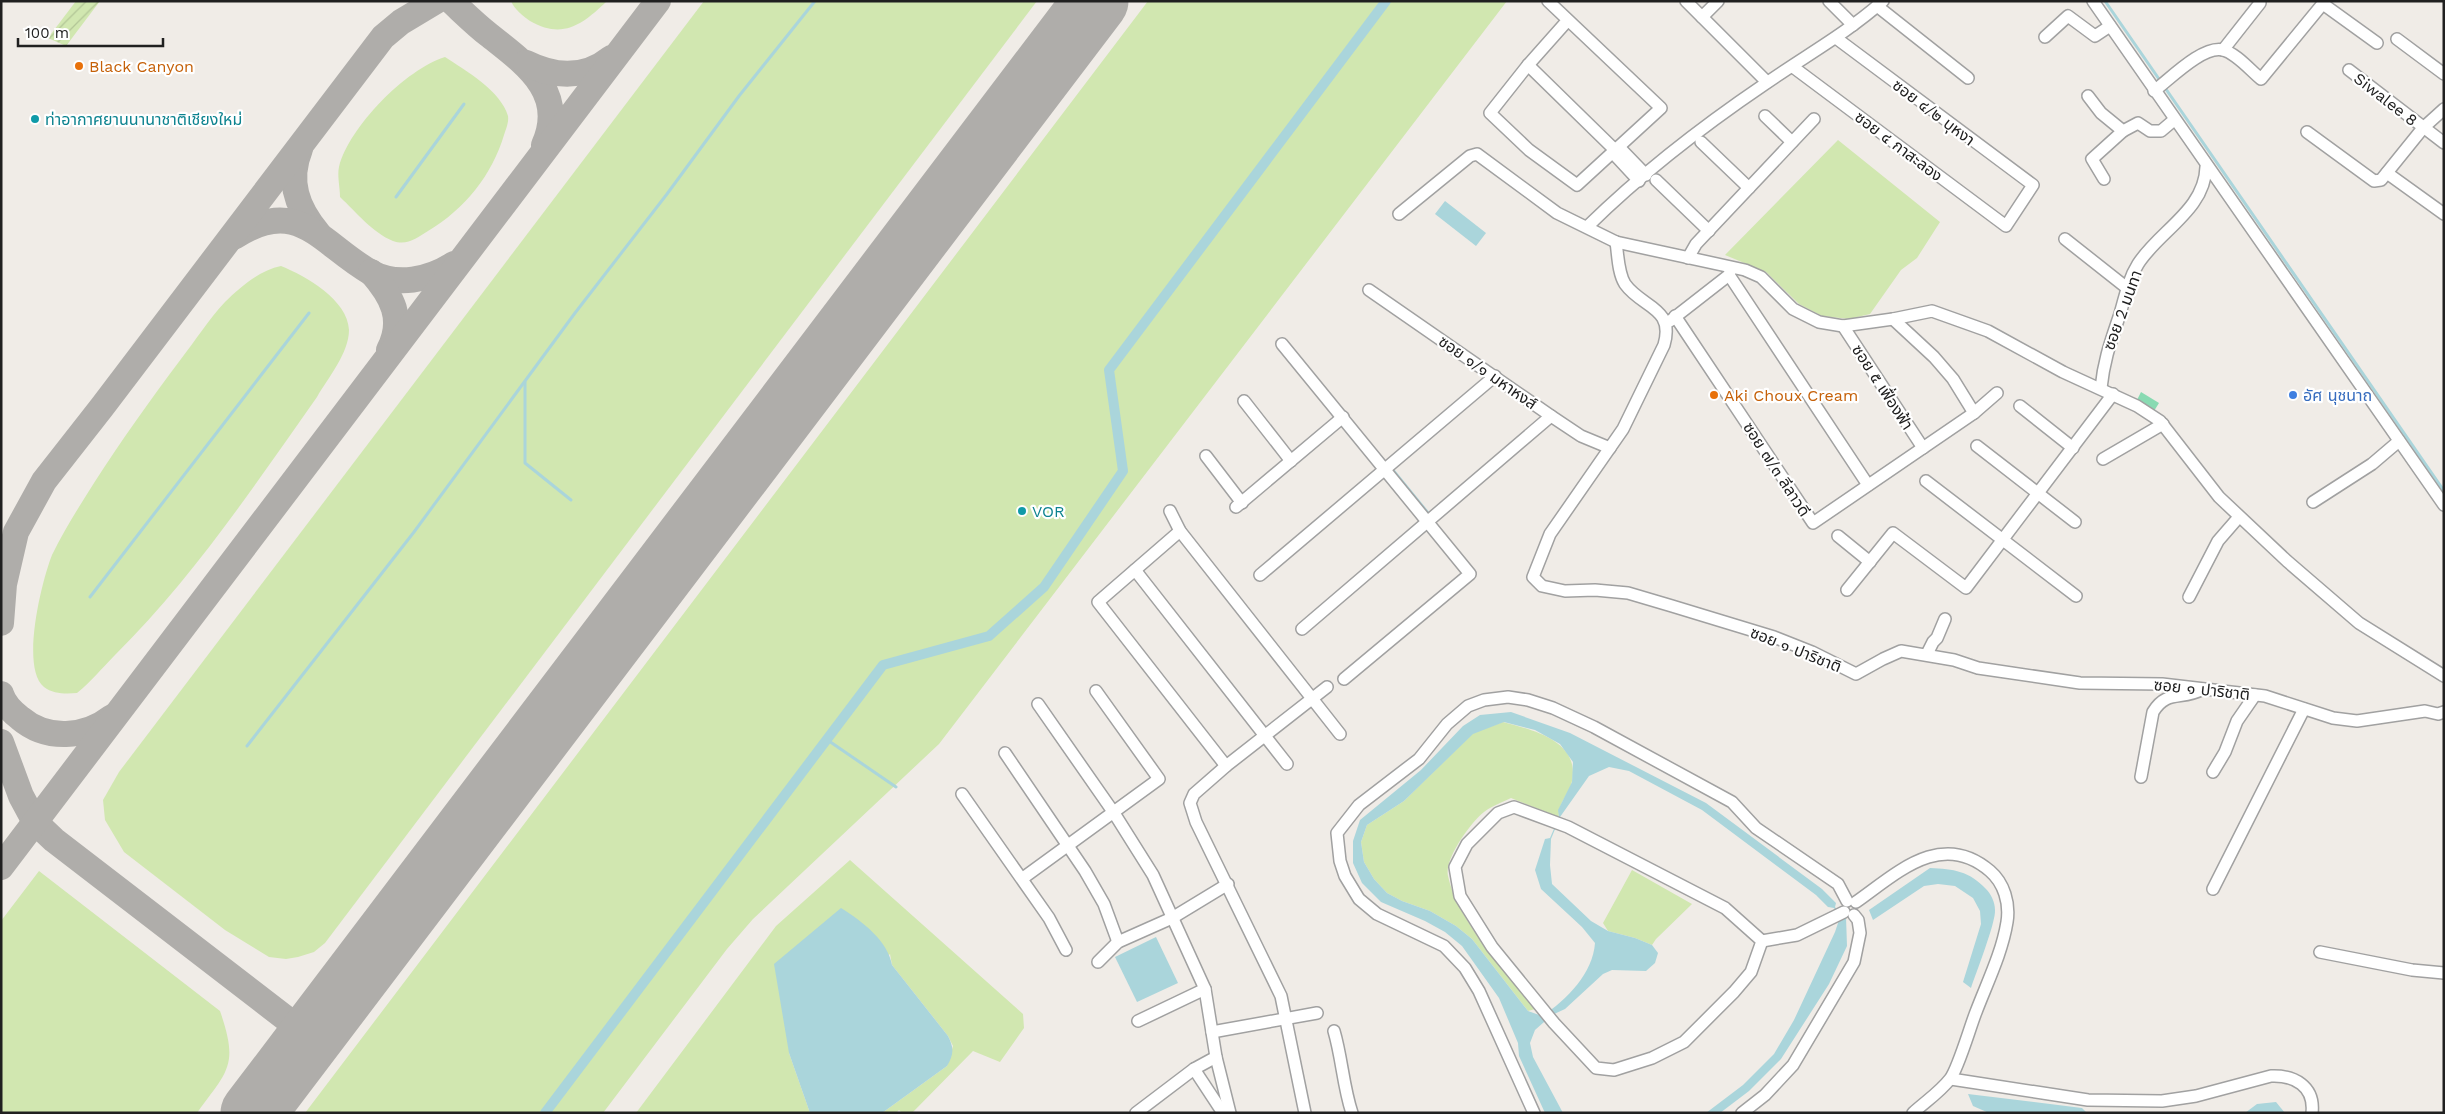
<svg xmlns="http://www.w3.org/2000/svg" width="2445" height="1114" font-family="'Work Sans','Noto Sans Thai',sans-serif">
<style>
.grass{fill:#d1e7b0}
.garden{fill:url(#garden-furrows)}
.pitch{fill:#89dab2}
.water{fill:#aad5db;fill-rule:evenodd}
.lines{fill:none;stroke-linecap:round;stroke-linejoin:round}
.stream{stroke:#aad5db;stroke-width:3}
.canal{stroke:#aad5db;stroke-width:10}
.taxiway{stroke:#afadaa;stroke-width:26}
.runway{stroke:#afadaa;stroke-width:65}
.street-casing{stroke:#a1a1a1;stroke-width:14}
.street{stroke:#fff;stroke-width:11}
.food-dot{fill:#e8710a;stroke:#fff;stroke-width:2}
.culture-dot{fill:#0f9aa8;stroke:#fff;stroke-width:2}
.shop-dot{fill:#3f7fe0;stroke:#fff;stroke-width:2}
.labels{text-anchor:middle;stroke-width:4.5;stroke-linejoin:round;paint-order:stroke}
.food-label{font-size:16px;fill:#c56008;stroke:#fff;text-anchor:start}
.street-label{font-size:16px;fill:#202020;stroke:#fff}
.culture-label{font-size:16px;fill:#0d838f;stroke:#fff;text-anchor:start}
.shop-label{font-size:16px;fill:#366cbe;stroke:#fff;text-anchor:start}
</style>
<defs>
<pattern id="garden-furrows" width="10" height="10" patternUnits="userSpaceOnUse" patternTransform="scale(1.25)"><rect width="10" height="10" fill="#d1e7b0"/><path d="M-1 1l2-2M0 10L10 0M9 11l2-2" fill="none" stroke="#b3c697"/></pattern>
</defs>
<rect width="100%" height="100%" fill="#f0ece7"/>
<g class="grass">
<path d="M511,1H607C583,24 563,40 530,21C524,17 514,9 511,1Z"/>
<path d="M704,1H1037L325,943L314,952L298,957L286,959L269,957L225,930L124,852L105,820L103,800L119,772Z"/>
<path d="M1148,1H1507L939,744L753,919L727,949L603,1113H305Z"/>
<path d="M445,57C465,70 501,91 508,116C509,122 506,129 504,135C492,175 465,209 428,231C417,238 407,246 393,241C373,233 356,212 340,197C340,188 337,175 339,167C349,127 406,69 445,57Z"/>
<path d="M1838,140L1940,222L1917,258L1901,270L1870,314L1849,319L1822,316L1799,304L1766,272L1725,255Z"/>
<path d="M281,266C306,276 348,300 349,330C349,353 328,378 317,397C254,486 193,578 115,655C102,668 91,682 77,693C66,694 53,694 44,687C20,668 42,580 52,555C64,530 79,507 94,483C121,441 151,399 181,359C195,341 209,319 225,302C240,287 260,270 281,266Z"/>
<path d="M1503,722C1533,730 1580,741 1572,781C1570,794 1557,803 1559,817L1511,798C1503,802 1492,806 1484,812C1471,822 1444,859 1448,876C1457,920 1507,974 1535,1009L1528,1011L1472,939L1456,926L1430,911L1402,901L1387,893L1374,879L1364,862L1361,842L1367,825L1404,801L1473,733Z"/>
<path d="M850,860L1023,1014L1024,1028L1000,1062L973,1051L912,1113H902L899,1110L896,1113H882L947,1066L953,1046L948,1036L892,965L890,954L789,1053L810,1113H636L776,926Z"/>
<path d="M1632,870L1692,904L1656,939L1652,945L1635,938L1608,931L1603,923Z"/>
<path d="M39,871L220,1011C239,1066 228,1070 197,1113H1V921Z"/>
</g>
<path class="garden" d="M76,1H100L66,46L48,38Z"/>
<path class="pitch" d="M2141,392L2159,403L2154,411L2137,400Z"/>
<g class="water">
<path d="M1445,201L1486,233L1476,246L1435,214Z"/>
<path d="M1511,712L1570,733L1706,803L1822,889L1836,903L1835,907L1841,916L1846,917L1847,946L1829,984L1781,1059L1749,1091L1720,1113H1706L1743,1085L1774,1054L1794,1020L1835,932L1840,917L1834,908L1828,907L1816,895L1702,810L1629,771L1609,767L1589,776L1560,817L1551,839L1550,865L1552,884L1591,921L1608,931L1635,938L1652,945L1658,953L1655,963L1646,971L1612,970L1603,974L1565,1009L1552,1015L1535,1030L1530,1043L1533,1057L1563,1113H1545L1519,1056L1518,1043L1499,998L1462,946L1445,932L1425,921L1381,902L1362,883L1353,863V841L1360,820L1421,770L1463,726L1480,715ZM1504,722L1535,730L1560,744L1573,762L1572,782L1558,810L1559,817L1550,838L1545,839L1535,870L1541,889L1582,927L1595,943C1593,973 1567,1000 1542,1016L1528,1011L1472,939L1456,926L1430,911L1402,901L1387,893L1374,879L1364,862L1361,842L1367,825L1404,801L1473,734Z"/>
<path d="M1930,868C1954,869 1969,871 1986,889C1991,894 1995,902 1995,910C1996,922 1976,973 1971,988L1963,982L1981,924L1980,911L1973,898L1955,886L1938,884L1924,886L1873,920L1869,910Z"/>
<path d="M841,908C862,921 888,941 892,965L948,1036C954,1048 954,1054 947,1066L882,1113H810L789,1053L774,964Z"/>
<path d="M1156,937L1178,983L1137,1002L1115,957Z"/>
<path d="M1968,1094L2082,1108L2087,1113H1989L1973,1106Z"/>
<path d="M2276,1102L2285,1113H2245L2257,1104Z"/>
</g>
<g class="lines">
<g class="stream">
<path d="M2105,1L2444,491"/>
<path d="M396,197L464,104"/>
<path d="M525,382V463L571,500"/>
<path d="M1392,469L1428,513"/>
<path d="M90,597L309,313"/>
<path d="M826,739L896,787"/>
<path d="M247,746L414,532L575,313L667,194L739,96L815,1"/>
</g>
<path class="canal" d="M545,1113L883,665L989,636L1044,587L1123,471L1109,370L1386,1"/>
<g class="taxiway">
<path d="M451,1C464,13 476,25 489,35C524,63 568,92 544,145"/>
<path d="M526,63C554,77 585,79 611,58"/>
<path d="M300,149C287,181 297,208 318,233"/>
<path d="M234,237C298,195 320,243 370,272C397,287 429,280 454,264"/>
<path d="M371,272C392,296 405,319 389,350"/>
<path d="M1,623L4,584L16,532L44,481L102,407L383,37L401,22L436,1"/>
<path d="M1,694C4,704 11,711 20,718C47,741 85,738 112,717"/>
<path d="M1,742L21,796L35,822L54,840L310,1037"/>
<path d="M1,867L658,1"/>
</g>
<path class="runway" d="M253,1113L1096,1"/>
<g class="street-casing">
<g id="street">
<path d="M1548,1L1661,108L1577,185L1529,150L1490,113L1528,65L1568,20"/>
<path d="M1686,1L1767,82"/>
<path d="M1829,1L1853,25"/>
<path d="M2093,1L2444,505"/>
<path d="M2323,4L2377,43"/>
<path d="M1877,6L1968,78"/>
<path d="M1702,17L1718,1"/>
<path d="M2045,37L2068,16L2095,36L2110,26"/>
<path d="M2397,39L2444,74"/>
<path d="M2223,50L2260,3"/>
<path d="M1528,65L1616,151"/>
<path d="M1793,67L2006,226L2033,185L1836,38"/>
<path d="M2349,70L2444,143"/>
<path d="M2154,91C2170,79 2203,45 2223,50C2236,53 2251,71 2261,79L2325,1"/>
<path d="M2088,96L2101,113L2123,131L2138,123L2150,131H2161L2174,120"/>
<path d="M1765,116L1792,142"/>
<path d="M2307,132L2374,181L2381,180L2423,128L2444,109"/>
<path d="M1701,142L1749,188"/>
<path d="M1619,147L1646,175"/>
<path d="M1613,153L1639,181"/>
<path d="M2387,173L2444,214"/>
<path d="M2104,179L2092,159L2123,131"/>
<path d="M1656,180L1709,231"/>
<path d="M1399,214L1470,156L1477,154L1557,213L1616,242L1745,270L1761,277L1793,309L1819,322L1843,326L1893,319L1932,311L1988,331L2063,372L2137,406L2160,421L2219,497L2287,561L2359,623L2444,676"/>
<path d="M1588,226C1642,173 1703,126 1765,84C1805,56 1847,33 1883,1"/>
<path d="M2065,239L2127,288"/>
<path d="M1616,242C1618,255 1618,273 1625,284C1642,308 1675,307 1664,345L1623,429L1550,534L1533,577L1542,586L1565,591L1595,590L1628,593L1672,606L1774,637L1812,652L1856,674L1883,659L1901,651L1954,660L1978,668L2080,683L2162,684L2265,696L2333,718L2357,721L2425,711L2438,714L2444,712"/>
<path d="M1688,258L1696,244L1814,119"/>
<path d="M1729,275L1868,485"/>
<path d="M1369,290L1551,416L1581,436L1610,448"/>
<path d="M1675,316L1813,523L1974,413L1997,393"/>
<path d="M1893,319L1934,357L1953,379L1974,413"/>
<path d="M1670,321L1729,275L1731,268"/>
<path d="M1843,326L1923,448"/>
<path d="M1282,344L1470,574L1344,679"/>
<path d="M2101,388C2104,359 2111,341 2120,314C2125,297 2128,280 2138,264C2159,231 2205,210 2206,167"/>
<path d="M1244,401L1291,461"/>
<path d="M2020,406L2073,448"/>
<path d="M1977,446L2075,522"/>
<path d="M1206,456L1242,503"/>
<path d="M2103,459L2163,424"/>
<path d="M1926,481L2076,596"/>
<path d="M2313,502L2372,464L2399,441"/>
<path d="M1236,507L1343,417"/>
<path d="M1170,511L1180,531L1340,734"/>
<path d="M1180,531L1098,602L1226,766"/>
<path d="M1838,536L1870,562"/>
<path d="M1135,570L1287,764"/>
<path d="M1260,575L1495,376"/>
<path d="M1847,590L1893,533L1966,588L2113,394"/>
<path d="M2189,597L2218,541L2238,518"/>
<path d="M1302,629L1551,416"/>
<path d="M1927,654L1933,642L1937,638L1945,619"/>
<path d="M1038,704L1114,813L1153,875L1205,989L1216,1057L1230,1113"/>
<path d="M1005,753L1085,871L1104,904L1118,942"/>
<path d="M2213,772L2225,752L2237,721L2255,695"/>
<path d="M2141,777L2153,712C2167,689 2181,701 2203,689"/>
<path d="M962,794L1049,918L1066,950"/>
<path d="M1514,807L1568,827L1725,908L1762,941L1751,972L1734,992L1684,1042L1652,1058L1614,1070L1596,1068L1554,1023L1492,947L1460,896L1455,867L1467,844L1498,813Z"/>
<path d="M1023,878L1159,779L1096,691"/>
<path d="M2213,889L2304,709"/>
<path d="M1856,902C1896,874 1941,829 1990,871C2004,883 2010,903 2007,922C2002,953 1987,983 1976,1012C1970,1027 1958,1069 1950,1079C1940,1092 1925,1102 1913,1113"/>
<path d="M1762,941L1797,935L1844,912"/>
<path d="M2320,952L2412,970L2444,973"/>
<path d="M1098,962L1118,942L1172,918L1228,884"/>
<path d="M1138,1021L1205,989"/>
<path d="M1334,1031C1342,1058 1343,1086 1352,1113"/>
<path d="M1212,1032L1317,1013"/>
<path d="M1194,1069L1223,1113"/>
<path d="M1951,1079L2088,1100L2162,1101L2196,1096L2271,1076C2294,1075 2315,1086 2312,1113"/>
<path d="M1136,1113L1194,1069L1216,1057"/>
<path d="M1305,1113L1281,996L1196,822L1190,803L1194,794L1226,766L1327,687"/>
<path d="M1534,1113L1479,991L1465,968L1444,946L1377,914L1359,899L1345,876L1340,861L1337,833L1359,805L1419,759L1447,724L1468,706L1484,700L1508,697L1528,700L1553,708L1594,727L1732,802L1756,828L1838,884L1847,901"/>
<path d="M1742,1113L1765,1095L1793,1065L1854,962L1860,933L1858,920L1854,915"/>
</g>
</g>
<use href="#street" class="street"/>
</g>
<g class="food-dot">
<circle cx="79" cy="66" r="5"/>
<circle cx="1714" cy="395" r="5"/>
</g>
<g class="culture-dot">
<circle cx="35" cy="119" r="5"/>
<circle cx="1022" cy="511" r="5"/>
</g>
<circle class="shop-dot" cx="2293" cy="395" r="5"/>
<g class="labels">
<g class="food-label">
<text x="89" y="72">Black Canyon</text>
<text x="1724" y="401">Aki Choux Cream</text>
</g>
<g class="street-label">
<text transform="translate(2386 99) rotate(38)" y="6">Siwalee 8</text>
<text transform="translate(1934 112) rotate(37)" y="6">ซอย ๔/๒ บุหงา</text>
<text transform="translate(1899 146) rotate(37)" y="6">ซอย ๔ กาสะลอง</text>
<text transform="translate(2122 310) rotate(-70)" y="6">ซอย 2 มนทา</text>
<text transform="translate(1488 372) rotate(35)" y="6">ซอย ๑/๑ มหาหงส์</text>
<text transform="translate(1883 387) rotate(57)" y="6">ซอย ๕ เฟื่องฟ้า</text>
<text transform="translate(1777 469) rotate(57)" y="6">ซอย ๗/๓ ลีลาวดี</text>
<text transform="translate(1796 649) rotate(22)" y="6">ซอย ๑ ปาริชาติ</text>
<text transform="translate(2202 689) rotate(6)" y="6">ซอย ๑ ปาริชาติ</text>
</g>
<g class="culture-label">
<text x="45" y="125">ท่าอากาศยานนานาชาติเชียงใหม่</text>
<text x="1032" y="517">VOR</text>
</g>
<g class="shop-label">
<text x="2303" y="401">อัศ นุชนาถ</text>
</g>
</g>
<rect width="2445" height="1114" fill="none" stroke="#202020" stroke-width="5"/>
<path d="M18 38v8h145v-8" fill="none" stroke="#202020" stroke-width="2.5"/>
<text x="25" y="38" font-size="15" fill="#202020" stroke="#ffffff" stroke-width="4" paint-order="stroke">100 m</text>
</svg>
